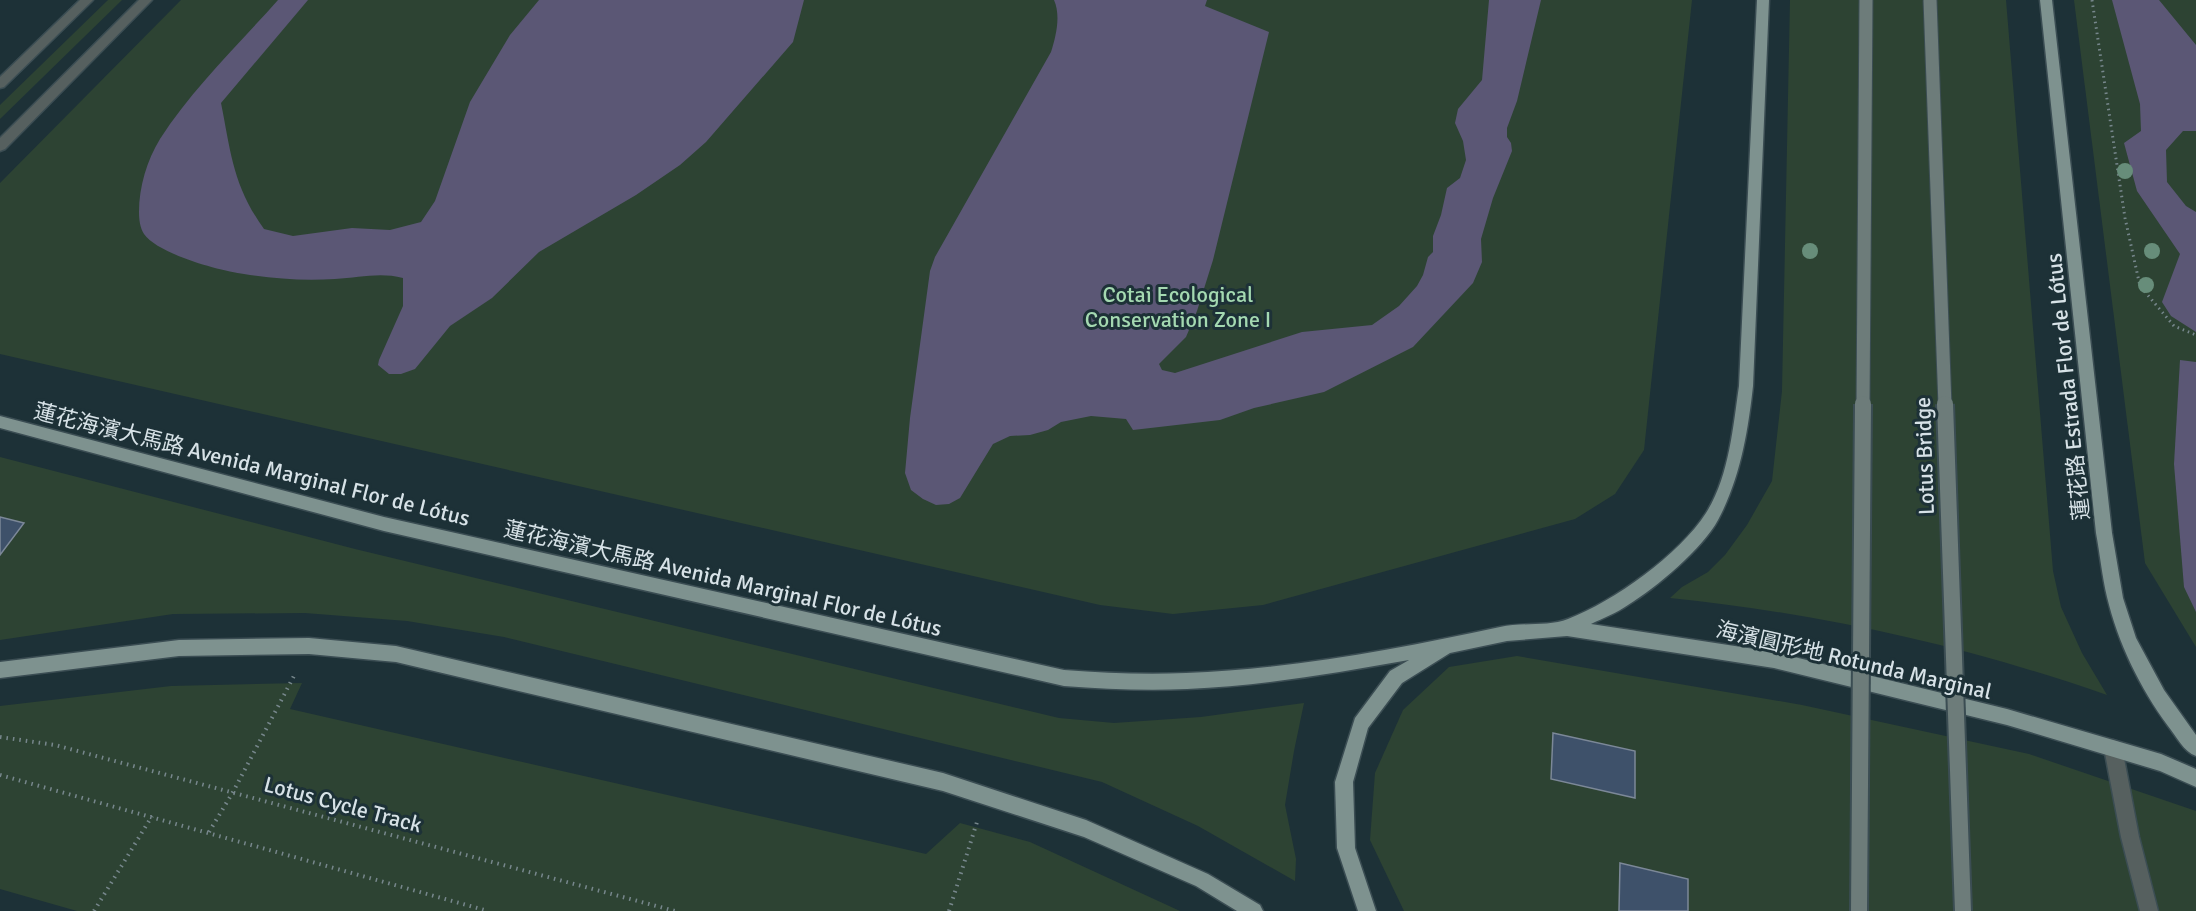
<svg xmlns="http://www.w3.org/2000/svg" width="2196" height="911" font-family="Signika,'Noto Sans SC',sans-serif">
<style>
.green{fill:#2d4333}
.water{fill:#5b5775}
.building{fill:#3e516a;stroke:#7c8898;stroke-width:1.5}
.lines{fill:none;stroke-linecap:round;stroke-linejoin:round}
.service-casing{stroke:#3b4d53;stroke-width:3}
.tertiary-casing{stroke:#3b4d53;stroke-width:3}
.primary-casing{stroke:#3b4d53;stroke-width:3}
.path-far1{stroke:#77878c;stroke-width:3;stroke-dasharray:1.5 4;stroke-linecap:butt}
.path{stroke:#77878c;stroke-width:4;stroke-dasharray:1.5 5;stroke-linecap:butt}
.service{fill:#56605f;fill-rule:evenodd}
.tertiary{fill:#56605f;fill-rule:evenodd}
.primary{fill:#7e928f;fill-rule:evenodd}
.secondary-bridge-far1-casing{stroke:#3b4d53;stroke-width:15;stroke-linecap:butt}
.secondary-bridge-casing{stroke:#3b4d53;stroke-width:20;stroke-linecap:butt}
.secondary-bridge-far1{stroke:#6d7c7a;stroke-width:13}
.secondary-bridge{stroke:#6d7c7a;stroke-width:16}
.tree{fill:#678d7a}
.labels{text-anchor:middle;stroke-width:6;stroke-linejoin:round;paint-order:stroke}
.park-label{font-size:22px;fill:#a4d9b1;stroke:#1d3137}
.street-label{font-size:22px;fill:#d7e2e7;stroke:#1d3137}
</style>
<rect width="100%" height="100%" fill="#1d3137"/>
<g class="green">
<path d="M108,0H122L0,119V105Z"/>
<path d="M181,0H1692L1644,450L1615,494L1575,519L1263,605L1173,614L1100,605L0,354V183Z"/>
<path d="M1790,0H2006L2053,571L2061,607L2082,653L2107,695C1967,646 1818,613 1670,598L1682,587L1708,572L1725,555L1747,525L1772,481L1782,391Z"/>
<path d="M2074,0H2196V647L2145,563Z"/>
<path d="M0,457L355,549L1059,718L1114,723L1201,717L1304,703L1294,751L1285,805L1296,859L1295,881L1198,826L1102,782L504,637L407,621L305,613L173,614L0,640Z"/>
<path d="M1517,656L1802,705L2029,754L2196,811V911H1404L1370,840L1375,773L1403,710L1449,667Z"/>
<path d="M302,683L290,709L926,854L960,823L1030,842L1180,911H77L0,889V706L171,686Z"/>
</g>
<g class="water">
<path d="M278,0H308L221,103C231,153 233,186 264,229L293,236L352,228L390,230L421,222L435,201L470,102L510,35L539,0H804L793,42L706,142L680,165L636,195L539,252L492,298L450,326L415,369L401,374H389L378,365L379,360L403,306V278C379,272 359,278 335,279C305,281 273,279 244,274C220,271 158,254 144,234C140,228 139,219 139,212C139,187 147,160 160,139C192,89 239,44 278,0Z"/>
<path d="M1054,0H1207L1205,6L1269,32L1213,260L1197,311L1186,337L1159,364L1162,370L1175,373L1302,332L1372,325L1399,306L1417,286L1423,275L1428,257L1433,252V236L1441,215L1447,188L1460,178L1466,160L1463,141L1455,123L1458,109L1482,80L1489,0H1541L1517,101L1507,128V137L1511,143L1512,151L1493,198L1481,239L1482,262L1473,283L1413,347L1324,392L1254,408L1220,420L1133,430L1126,419L1091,416L1061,422L1048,430L1030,435L1010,436L993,444L960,498L949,504L936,505L923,499L911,490L905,473L910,418L930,271L935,257L1051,52C1056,36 1061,16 1054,0Z"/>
<path d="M2112,0H2159L2196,45V131H2183L2166,150L2167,182L2186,206L2196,212V332L2171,316L2162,302L2180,254L2137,191L2124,143L2141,131L2140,104Z"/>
<path d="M2180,360L2196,362V612L2184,587L2174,464Z"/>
</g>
<g class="building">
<path d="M0,517L24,523L0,555Z"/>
<path d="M1553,733L1635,751V798L1551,779Z"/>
<path d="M1620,863L1688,879V911H1619Z"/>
</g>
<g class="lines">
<g class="service-casing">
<path id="service" d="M2113,740L2119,742L2122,748L2139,837L2158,911H2140L2121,837L2104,748L2107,742Z"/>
</g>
<g class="tertiary-casing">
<g id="tertiary">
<path d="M80,0H93L4,87L0,88V77Z"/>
<path d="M139,0H152L5,149L0,151V138Z"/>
</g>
</g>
<g class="primary-casing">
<g id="primary">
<path d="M1757,0H1769L1753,386C1748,432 1740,479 1718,520C1703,548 1656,588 1628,605C1617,613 1603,618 1591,624L1774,652L2007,709L2161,754L2196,769V787L2160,771L2007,725L1774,668L1567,636L1507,641L1450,653L1402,683L1368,728L1353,782L1355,848L1376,911H1358L1337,848L1335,782L1355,718L1390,671L1409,660C1335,673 1262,686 1187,689C1146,691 1105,689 1064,686L384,531L0,428V416L384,517L1064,670C1105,673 1146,675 1186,673C1292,669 1398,649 1500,627C1521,622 1548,627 1568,619C1614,601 1679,555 1706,513C1729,477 1733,427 1739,386Z"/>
<path d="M2040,0H2052L2112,533L2123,598L2136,638L2164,690L2196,735V756C2184,752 2176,736 2168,726C2140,688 2118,643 2107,597C2102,576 2100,554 2096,533Z"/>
<path d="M309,638L396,646L943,773L1086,820L1208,874L1260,905L1263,911H1237L1196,886L1084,837L943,791L396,662L309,654L179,656L0,678V662L179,640Z"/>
</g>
</g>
<path class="path-far1" d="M2092,0L2125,218L2140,286L2174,326L2196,335"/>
<g class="path">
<path d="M0,737L55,745L675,911"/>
<path d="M0,775L488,911"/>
<path d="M209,832L233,792L295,674"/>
<path d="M94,911L152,816"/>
<path d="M949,911L977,822"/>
</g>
<use href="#service" class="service"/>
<use href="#tertiary" class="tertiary"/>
<use href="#primary" class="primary"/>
<g class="secondary-bridge-far1-casing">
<g id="secondary-bridge-far1">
<path d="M1930,0L1945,406"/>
<path d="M1863,406L1866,0"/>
</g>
</g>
<g class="secondary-bridge-casing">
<g id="secondary-bridge">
<path d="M1945,404L1963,911"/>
<path d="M1859,911L1863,404"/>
</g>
</g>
<use href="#secondary-bridge-far1" class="secondary-bridge-far1"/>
<use href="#secondary-bridge" class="secondary-bridge"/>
</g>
<g class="tree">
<circle cx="2125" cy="171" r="8"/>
<circle cx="1810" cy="251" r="8"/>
<circle cx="2152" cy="251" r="8"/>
<circle cx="2146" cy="285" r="8"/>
</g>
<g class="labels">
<g class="park-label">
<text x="1178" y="302">Cotai Ecological<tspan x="1178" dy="25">Conservation Zone I</tspan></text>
</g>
<g class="street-label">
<text transform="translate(2067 387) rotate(-96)" y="8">蓮花路 Estrada Flor de Lótus</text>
<text transform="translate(1924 456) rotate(-92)" y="8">Lotus Bridge</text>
<text transform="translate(252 464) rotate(14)" y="8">蓮花海濱大馬路 Avenida Marginal Flor de Lótus</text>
<text transform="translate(723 578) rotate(13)" y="8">蓮花海濱大馬路 Avenida Marginal Flor de Lótus</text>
<text transform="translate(1854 660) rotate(13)" y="8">海濱圓形地 Rotunda Marginal</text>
<text transform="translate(343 804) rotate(15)" y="8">Lotus Cycle Track</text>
</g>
</g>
</svg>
